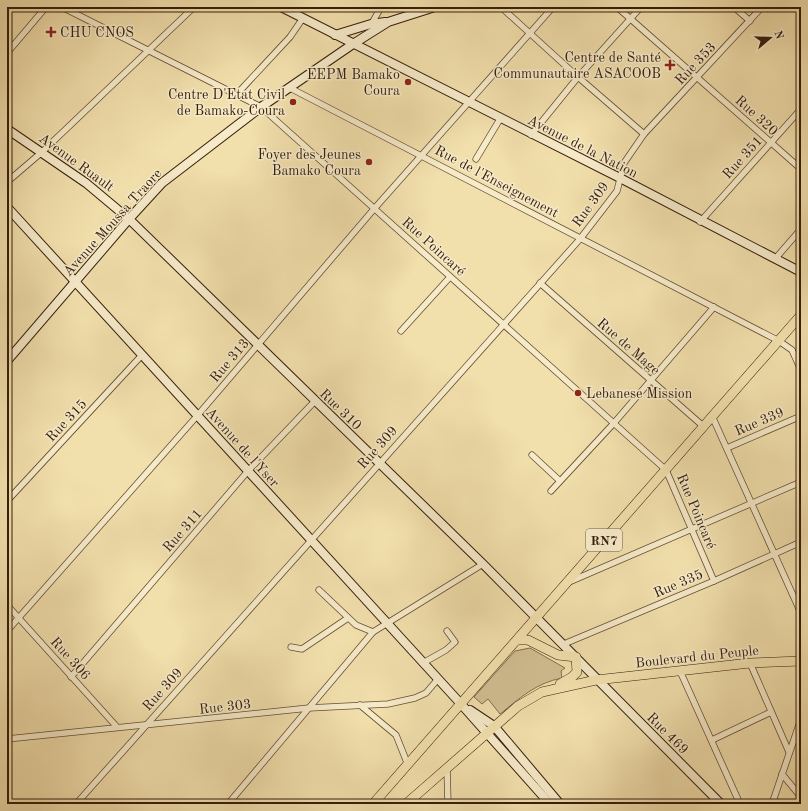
<svg xmlns="http://www.w3.org/2000/svg" width="808" height="811" font-family="'Old Standard TT',serif">
<style>
.green{fill:#d1be91;stroke:#836e4e}
.lines{fill:none;stroke-linecap:round;stroke-linejoin:round}
.street-casing{stroke:#644e33;stroke-width:7}
.secondary-casing{stroke:#351e0b;stroke-width:10}
.primary-casing{stroke:#351e0b;stroke-width:10}
.street{stroke:#f6eac9;stroke-width:5.5}
.secondary{stroke:#f6eac9;stroke-width:8}
.primary{stroke:#f1dfac;stroke-width:9}
.poi-dot{fill:#8f2418;stroke:#f6eac9;stroke-width:1.5}
.labels{text-anchor:middle;stroke-width:3;stroke-linejoin:round;paint-order:stroke}
.shield{fill:#f6eac9;stroke:#6f5b44;stroke-width:1}
.shield-label{font-size:13px;font-weight:bold;fill:#351e0b}
.poi-label{font-size:14px;fill:#351e0b;stroke:#f6eac9;text-anchor:end}
.street-label{font-size:14px;fill:#351e0b;stroke:#f6eac9}
</style>
<rect width="100%" height="100%" fill="#f1dfac"/>
<filter id="stains"><feTurbulence type="fractalNoise" baseFrequency=".005" numOctaves="4"/><feColorMatrix values="0 0 0 0 .2 0 0 0 0 .09 0 0 0 0 .02 0 0 0 .5 -.17"/></filter>
<radialGradient id="worn" r=".72"><stop offset=".6" stop-color="#630" stop-opacity="0"/><stop offset="1" stop-color="#630" stop-opacity=".3"/></radialGradient>
<path class="green" d="M530,648L565,668L561,671L562,678C536,683 520,698 500,714L488,699L482,704L474,697L515,651Z"/>
<g class="lines">
<g class="street-casing">
<g id="street">
<path d="M62,7L261,107L666,470L714,581"/>
<path d="M501,7L578,77L644,134"/>
<path d="M617,7L801,169"/>
<path d="M734,7L750,21"/>
<path d="M371,25L381,7"/>
<path d="M7,53L46,7"/>
<path d="M290,88L779,341L792,350L801,370"/>
<path d="M236,95L290,37L303,18"/>
<path d="M531,135L578,77L641,7"/>
<path d="M476,159L500,119"/>
<path d="M7,182L42,152L194,7"/>
<path d="M700,222L801,109"/>
<path d="M775,259L801,229"/>
<path d="M540,283L703,426"/>
<path d="M401,331L450,277"/>
<path d="M712,416L801,613"/>
<path d="M727,448L801,416"/>
<path d="M532,455L560,481"/>
<path d="M551,491L614,423L714,307"/>
<path d="M7,501L142,355"/>
<path d="M569,582L801,482"/>
<path d="M319,590L356,625L373,632"/>
<path d="M7,605L117,727"/>
<path d="M7,631L197,416L374,209L553,7"/>
<path d="M564,644L714,581L801,542"/>
<path d="M291,647L302,649L348,618"/>
<path d="M423,663L446,650L455,642L447,631"/>
<path d="M750,663L789,752"/>
<path d="M680,671L740,804"/>
<path d="M71,677L248,471L315,401"/>
<path d="M360,705L396,735L408,765"/>
<path d="M7,739L309,708L388,704L415,698L426,693L438,679"/>
<path d="M712,740L771,712"/>
<path d="M447,768L448,804"/>
<path d="M782,774L801,797"/>
<path d="M76,804L580,239L617,191L624,163L644,134L762,7"/>
<path d="M228,804L373,632L483,564"/>
<path d="M772,804L801,719"/>
</g>
</g>
<g class="secondary-casing">
<g id="secondary">
<path d="M281,7L620,178L801,272"/>
<path d="M335,35L371,24L385,22"/>
<path d="M7,129L86,183L129,219L483,564L721,804"/>
<path d="M7,207L461,704L550,804"/>
<path d="M7,361L129,219L162,183L261,107L353,44L388,22L435,7"/>
<path d="M470,710L494,726L560,804"/>
</g>
</g>
<g class="primary-casing">
<g id="primary">
<path d="M518,640H528L558,655L576,657L577,672L572,677L560,684"/>
<path d="M373,804L801,315"/>
<path d="M406,804L518,706L542,692L596,680L750,663L801,661"/>
</g>
</g>
<use href="#street" class="street"/>
<use href="#secondary" class="secondary"/>
<use href="#primary" class="primary"/>
</g>
<g class="poi-dot">
<path d="M49 26h4v4h4v4h-4v4h-4v-4h-4v-4h4z"/>
<path d="M668 59h4v4h4v4h-4v4h-4v-4h-4v-4h4z"/>
<circle cx="408" cy="82" r="4"/>
<circle cx="293" cy="102" r="4"/>
<circle cx="369" cy="162" r="4"/>
<circle cx="578" cy="393" r="4"/>
</g>
<g class="labels">
<rect class="shield" x="586" y="529" width="36" height="22" rx="3"/>
<g class="shield-label">
<text x="604" y="545">RN7</text>
</g>
<g class="poi-label">
<text x="60" y="37" text-anchor="start">CHU CNOS</text>
<text x="661" y="62">Centre de Santé<tspan x="661" dy="16">Communautaire ASACOOB</tspan></text>
<text x="400" y="79">EEPM Bamako<tspan x="400" dy="16">Coura</tspan></text>
<text x="285" y="99">Centre D'Etat Civil<tspan x="285" dy="16">de Bamako-Coura</tspan></text>
<text x="361" y="159">Foyer des Jeunes<tspan x="361" dy="16">Bamako Coura</tspan></text>
<text x="586" y="398" text-anchor="start">Lebanese Mission</text>
</g>
<g class="street-label">
<text transform="translate(695 63) rotate(-47)" y="5">Rue 353</text>
<text transform="translate(757 115) rotate(42)" y="5">Rue 320</text>
<text transform="translate(583 146) rotate(27)" y="5">Avenue de la Nation</text>
<text transform="translate(742 157) rotate(-48)" y="5">Rue 351</text>
<text transform="translate(77 162) rotate(36)" y="5">Avenue Ruault</text>
<text transform="translate(497 181) rotate(28)" y="5">Rue de l'Enseignement</text>
<text transform="translate(590 204) rotate(-54)" y="5">Rue 309</text>
<text transform="translate(112 222) rotate(-48)" y="5">Avenue Moussa Traore</text>
<text transform="translate(434 246) rotate(42)" y="5">Rue Poincaré</text>
<text transform="translate(629 346) rotate(41)" y="5">Rue de Mage</text>
<text transform="translate(229 360) rotate(-50)" y="5">Rue 313</text>
<text transform="translate(341 409) rotate(44)" y="5">Rue 310</text>
<text transform="translate(66 420) rotate(-47)" y="5">Rue 315</text>
<text transform="translate(759 421) rotate(-23)" y="5">Rue 339</text>
<text transform="translate(243 447) rotate(48)" y="5">Avenue de l'Yser</text>
<text transform="translate(377 447) rotate(-48)" y="5">Rue 309</text>
<text transform="translate(697 511) rotate(67)" y="5">Rue Poincaré</text>
<text transform="translate(182 530) rotate(-49)" y="5">Rue 311</text>
<text transform="translate(678 583) rotate(-23)" y="5">Rue 335</text>
<text transform="translate(697 656) rotate(-6)" y="5">Boulevard du Peuple</text>
<text transform="translate(71 658) rotate(48)" y="5">Rue 306</text>
<text transform="translate(162 689) rotate(-48)" y="5">Rue 309</text>
<text transform="translate(225 706) rotate(-6)" y="5">Rue 303</text>
<text transform="translate(668 733) rotate(45)" y="5">Rue 469</text>
</g>
</g>
<rect width="808" height="811" fill="none" stroke="#f1dfac" stroke-width="24"/>
<rect x="8" y="8" width="792" height="795" fill="none" stroke="#351e0b" stroke-width="2"/>
<rect x="12" y="12" width="784" height="787" fill="none" stroke="#351e0b"/>
<g transform="translate(770 38) rotate(71)" stroke="#f6eac9" stroke-width="3" paint-order="stroke">
<path d="M0-3L7 15L0 10L-7 15Z" fill="#351e0b"/>
<text y="-6" font-size="11" font-weight="bold" text-anchor="middle" fill="#351e0b">N</text>
</g>
<rect width="100%" height="100%" filter="url(#stains)"/>
<rect width="100%" height="100%" fill="url(#worn)"/>
</svg>
